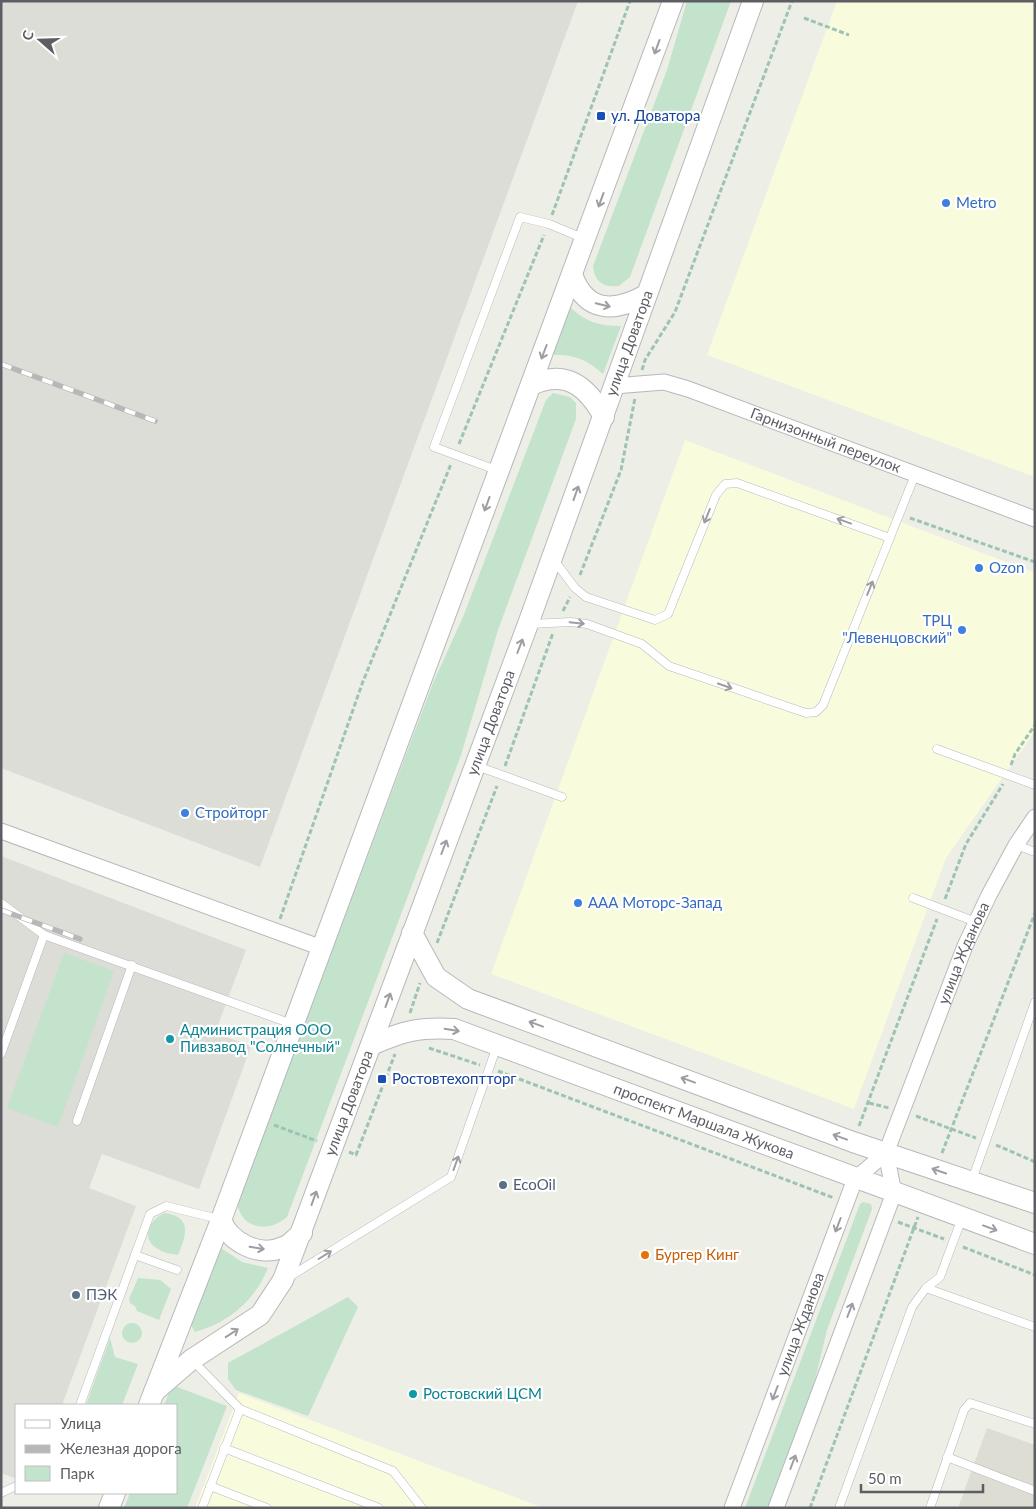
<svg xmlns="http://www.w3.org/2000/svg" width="1036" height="1509" font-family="Lato,sans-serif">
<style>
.commercial{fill:#f9fbdd}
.industrial{fill:#dcddd7}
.education{fill:#ddddd3}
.green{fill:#c3e3cd}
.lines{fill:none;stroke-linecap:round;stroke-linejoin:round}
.service-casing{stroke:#b7b8bd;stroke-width:9}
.minor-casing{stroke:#b7b8bd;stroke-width:17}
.tertiary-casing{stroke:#b7b8bd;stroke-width:22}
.path{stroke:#9ec3b4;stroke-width:3;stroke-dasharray:5 2.5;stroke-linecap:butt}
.service{stroke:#fff;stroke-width:8}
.minor{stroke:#fff;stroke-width:15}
.tertiary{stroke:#fff;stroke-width:20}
.rail-casing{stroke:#b7b7b8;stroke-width:5.5}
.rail{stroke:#fff;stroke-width:4;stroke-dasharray:11;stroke-linecap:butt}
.oneway{stroke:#9e9ea2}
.transit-dot{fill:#1a4fb4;stroke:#fff;stroke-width:2}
.shop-dot{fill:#3f7fe0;stroke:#fff;stroke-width:2}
.culture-dot{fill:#0f9aa8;stroke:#fff;stroke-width:2}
.service-dot{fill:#5c6f8a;stroke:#fff;stroke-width:2}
.food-dot{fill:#e8710a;stroke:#fff;stroke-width:2}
.labels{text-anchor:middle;stroke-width:4.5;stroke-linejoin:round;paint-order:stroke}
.transit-label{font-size:15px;fill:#164399;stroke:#fff;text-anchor:start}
.shop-label{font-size:15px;fill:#366cbe;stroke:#fff;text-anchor:start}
.street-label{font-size:15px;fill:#5d5e64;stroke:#fff}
.culture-label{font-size:15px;fill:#0d838f;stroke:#fff;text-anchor:start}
.service-label{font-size:15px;fill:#4e5e75;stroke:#fff;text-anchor:start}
.food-label{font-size:15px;fill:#c56008;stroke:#fff;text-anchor:start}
</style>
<rect width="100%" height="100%" fill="#edeee5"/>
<g class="commercial">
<path d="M837,1H1035V477L707,355Z"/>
<path d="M685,440L1035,573V731L946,858L854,1109L491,974Z"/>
<path d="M239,1393L544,1508H195Z"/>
</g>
<g class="industrial">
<path d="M1,1H578L260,867L1,768Z"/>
<path d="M1,856L246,950L215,1033L251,1046L199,1189L102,1154L89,1188L136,1206L62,1405H16L15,1478L1,1473Z"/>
</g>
<path class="education" d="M987,1428L1035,1445V1508H958Z"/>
<g class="green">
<path d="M687,1H731L630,277L619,286C604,288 594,282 593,266L667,70Z"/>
<path d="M570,307C585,322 600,326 621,326L603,374C588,360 574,354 553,355Z"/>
<path d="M553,393L570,397L576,403V419L498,630L461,755L287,1217C268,1234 240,1228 237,1202L433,683L463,617L546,400Z"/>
<path d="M64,953L114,971L58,1127L7,1108Z"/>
<path d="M863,1202L871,1204L872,1209L827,1330L813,1388L768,1508H745L860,1204Z"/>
<path d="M165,1213C193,1217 186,1236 178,1255C172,1254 164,1253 158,1249C140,1239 149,1219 165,1213Z"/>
<path d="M221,1248L242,1262L268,1268C255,1300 229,1323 195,1332L191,1325L194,1313Z"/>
<path d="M138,1278L160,1280L171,1289L159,1320L137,1311L135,1306L130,1303L129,1299Z"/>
<path d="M348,1297L358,1307L308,1416L236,1390L228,1379V1363Z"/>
<circle cx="132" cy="1333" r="10"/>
<path d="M110,1338L115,1357L138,1364L122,1405H86Z"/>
<path d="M172,1385L227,1406L187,1508H124L130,1493H176V1405H164Z"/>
</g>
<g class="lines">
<g class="service-casing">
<g id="service">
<path d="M499,471L434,447L520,217L549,224L585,239"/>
<path d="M554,560L575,588L586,597L655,620L668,614L716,495L725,484L737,483L890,538"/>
<path d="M530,624L571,622L587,624L642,644L669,666L806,713L816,712L823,705L915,475"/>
<path d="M937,749L1035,785"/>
<path d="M477,766L562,797"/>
<path d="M1016,845L1035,852"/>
<path d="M913,898L976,922"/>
<path d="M1,903L44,935"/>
<path d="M1,1054L44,935L292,1024"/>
<path d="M77,1121L132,965"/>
<path d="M972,1180L1035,1002"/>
<path d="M135,1255L177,1270"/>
<path d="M289,1277L451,1177L497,1046"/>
<path d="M926,1288L1035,1327"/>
<path d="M193,1361L240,1409L202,1508"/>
<path d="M80,1405L150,1214L166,1206L219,1219"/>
<path d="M240,1409L393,1471L422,1508"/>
<path d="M224,1448L379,1508"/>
<path d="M947,1457L1035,1491"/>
<path d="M210,1486L267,1508"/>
<path d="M1,1493L16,1486"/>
<path d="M839,1508L912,1307L926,1288L940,1277L962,1218"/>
<path d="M930,1508L964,1410L970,1403L1035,1424"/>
</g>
</g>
<g class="minor-casing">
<g id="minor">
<path id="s1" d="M614,386L664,382L688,389L1035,519"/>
<path d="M1,831L322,948"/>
<path id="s2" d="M732,1508L855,1179L886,1153L965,946L989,895L1016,845L1035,817"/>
<path d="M776,1508L894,1193L886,1153"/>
</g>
</g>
<g class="tertiary-casing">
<g id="tertiary">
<path d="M573,277C587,313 615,312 646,295"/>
<path d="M531,385C566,369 587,386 604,417"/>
<path d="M412,933L436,977L468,999L853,1142L1035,1203"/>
<path id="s3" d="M371,1045C404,1031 418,1027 454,1029L1035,1244"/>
<path d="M221,1220C229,1242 260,1258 283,1247C290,1245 296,1237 302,1233"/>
<path id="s4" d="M154,1392L191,1360L260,1315L283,1280L528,624L753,1"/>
<path d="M149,1405L221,1220L673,1"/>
<path d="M109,1508L115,1493"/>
</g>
</g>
<g class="path">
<path d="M804,18L849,35"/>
<path d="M552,215L630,1"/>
<path d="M642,370L645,360L675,312L792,1"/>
<path d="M459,444L544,235"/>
<path d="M910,518L1035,562"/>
<path d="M580,575L621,470L635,398"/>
<path d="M563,611L570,597"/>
<path d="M1011,765L1015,754L1035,725"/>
<path d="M505,766L553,633"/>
<path d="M945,899L966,844L1003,784"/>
<path d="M280,919L362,684L451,464"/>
<path d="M437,943L497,786"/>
<path d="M410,1013L420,983"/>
<path d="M429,1048L480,1065"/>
<path d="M498,1071L834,1198"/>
<path d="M869,1103L889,1108"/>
<path d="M916,1116L976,1138"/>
<path d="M274,1125L317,1141"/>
<path d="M859,1126L937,919"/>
<path d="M996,1145L1035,1162"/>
<path d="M349,1152L356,1155L395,1054"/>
<path d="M942,1153L1035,913"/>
<path d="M898,1222L944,1239"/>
<path d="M963,1247L1035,1275"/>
<path d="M810,1508L918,1217"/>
</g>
<use href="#service" class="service"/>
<use href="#minor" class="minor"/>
<use href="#tertiary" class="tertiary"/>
<g class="rail-casing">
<g id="rail">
<path d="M1,364L155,421"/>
<path d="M1,910L80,939"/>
</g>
</g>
<use href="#rail" class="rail"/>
</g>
<defs><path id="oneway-shaft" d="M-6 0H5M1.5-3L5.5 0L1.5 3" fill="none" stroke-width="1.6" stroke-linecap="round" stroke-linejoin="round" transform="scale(1.25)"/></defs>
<g class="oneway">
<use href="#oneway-shaft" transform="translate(657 47) rotate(110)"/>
<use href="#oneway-shaft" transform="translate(601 200) rotate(110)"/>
<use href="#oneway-shaft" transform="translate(603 305) rotate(13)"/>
<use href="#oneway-shaft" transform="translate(544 352) rotate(111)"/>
<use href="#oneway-shaft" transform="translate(576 493) rotate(-70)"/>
<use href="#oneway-shaft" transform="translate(487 504) rotate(110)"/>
<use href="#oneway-shaft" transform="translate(707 516) rotate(112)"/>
<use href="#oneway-shaft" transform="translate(844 521) rotate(-160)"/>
<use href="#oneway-shaft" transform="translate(870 588) rotate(-68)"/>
<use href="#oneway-shaft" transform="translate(577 623) rotate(6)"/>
<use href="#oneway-shaft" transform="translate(520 646) rotate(-69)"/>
<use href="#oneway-shaft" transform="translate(725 686) rotate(19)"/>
<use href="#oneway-shaft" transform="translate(444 847) rotate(-69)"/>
<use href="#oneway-shaft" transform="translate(388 1000) rotate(-70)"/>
<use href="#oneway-shaft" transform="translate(536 1024) rotate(-160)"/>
<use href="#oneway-shaft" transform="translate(452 1030) rotate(9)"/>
<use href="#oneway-shaft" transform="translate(688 1080) rotate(-160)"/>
<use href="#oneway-shaft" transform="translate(840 1137) rotate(-160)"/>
<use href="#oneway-shaft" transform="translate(456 1163) rotate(-70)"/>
<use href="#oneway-shaft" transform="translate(939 1171) rotate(-161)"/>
<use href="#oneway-shaft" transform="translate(314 1198) rotate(-70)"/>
<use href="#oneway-shaft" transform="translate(838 1225) rotate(111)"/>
<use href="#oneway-shaft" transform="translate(990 1228) rotate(20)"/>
<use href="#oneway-shaft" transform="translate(257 1248) rotate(9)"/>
<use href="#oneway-shaft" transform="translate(325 1255) rotate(-32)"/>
<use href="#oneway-shaft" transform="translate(850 1310) rotate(-69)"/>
<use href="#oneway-shaft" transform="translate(232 1333) rotate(-33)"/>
<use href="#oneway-shaft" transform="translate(775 1393) rotate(111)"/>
<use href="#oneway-shaft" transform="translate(793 1462) rotate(-69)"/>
</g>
<g class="transit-dot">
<rect x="596" y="111" width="10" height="10" rx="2.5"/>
<rect x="377" y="1074" width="10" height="10" rx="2.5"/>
</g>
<g class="shop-dot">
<circle cx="946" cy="203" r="5"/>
<circle cx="979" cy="568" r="5"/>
<circle cx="962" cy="630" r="5"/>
<circle cx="185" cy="813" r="5"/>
<circle cx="578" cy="903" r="5"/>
</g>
<g class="culture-dot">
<circle cx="170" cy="1039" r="5"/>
<circle cx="413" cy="1394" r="5"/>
</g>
<g class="service-dot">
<circle cx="503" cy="1185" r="5"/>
<circle cx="76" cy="1295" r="5"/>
</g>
<circle class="food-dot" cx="645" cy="1255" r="5"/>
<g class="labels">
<g class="transit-label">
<text x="611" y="121">ул. Доватора</text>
<text x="392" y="1084">Ростовтехоптторг</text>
</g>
<g class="shop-label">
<text x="956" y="208">Metro</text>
<text x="989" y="573">Ozon</text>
<text x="952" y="626" text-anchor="end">ТРЦ<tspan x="952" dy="17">"Левенцовский"</tspan></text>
<text x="195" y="818">Стройторг</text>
<text x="588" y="908">ААА Моторс-Запад</text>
</g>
<g class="street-label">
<text dy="5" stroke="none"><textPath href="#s4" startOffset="1172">улица Доватора</textPath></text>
<text dy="5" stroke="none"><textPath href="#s1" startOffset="222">Гарнизонный переулок</textPath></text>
<text dy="5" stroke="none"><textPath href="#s4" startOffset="768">улица Доватора</textPath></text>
<text dy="5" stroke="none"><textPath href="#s2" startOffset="606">улица Жданова</textPath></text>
<text dy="5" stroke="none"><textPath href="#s4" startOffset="362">улица Доватора</textPath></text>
<text dy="5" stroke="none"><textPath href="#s3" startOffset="352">проспект Маршала Жукова</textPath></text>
<text dy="5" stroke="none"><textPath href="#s2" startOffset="196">улица Жданова</textPath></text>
</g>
<g class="culture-label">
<text x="180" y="1035">Администрация ООО<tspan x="180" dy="17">Пивзавод "Солнечный"</tspan></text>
<text x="423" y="1399">Ростовский ЦСМ</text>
</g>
<g class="service-label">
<text x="513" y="1190">EcoOil</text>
<text x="86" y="1300">ПЭК</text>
</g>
<g class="food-label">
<text x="655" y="1260">Бургер Кинг</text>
</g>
</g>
<rect width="1036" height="1509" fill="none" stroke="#5d5e64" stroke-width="5"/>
<rect x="15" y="1404" width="162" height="90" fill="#ffffff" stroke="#bebfc1"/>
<rect x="25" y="1420" width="25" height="8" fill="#ffffff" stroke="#bebfc1"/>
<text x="60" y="1429" font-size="15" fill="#5d5e64">Улица</text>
<rect x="25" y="1445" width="25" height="8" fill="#b7b7b8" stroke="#bebfc1"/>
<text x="60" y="1454" font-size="15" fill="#5d5e64">Железная дорога</text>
<rect x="25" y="1466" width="25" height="15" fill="#c3e3cd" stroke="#bebfc1"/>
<text x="60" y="1479" font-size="15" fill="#5d5e64">Парк</text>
<g transform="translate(40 40) rotate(290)" stroke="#ffffff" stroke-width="4" paint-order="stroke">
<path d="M0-4L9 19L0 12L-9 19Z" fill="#5d5e64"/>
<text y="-8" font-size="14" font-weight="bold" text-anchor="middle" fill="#5d5e64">С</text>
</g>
<path d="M861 1484v8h122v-8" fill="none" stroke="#5d5e64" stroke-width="2.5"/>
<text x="868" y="1484" font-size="15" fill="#5d5e64" stroke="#ffffff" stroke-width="4" paint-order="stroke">50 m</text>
</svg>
